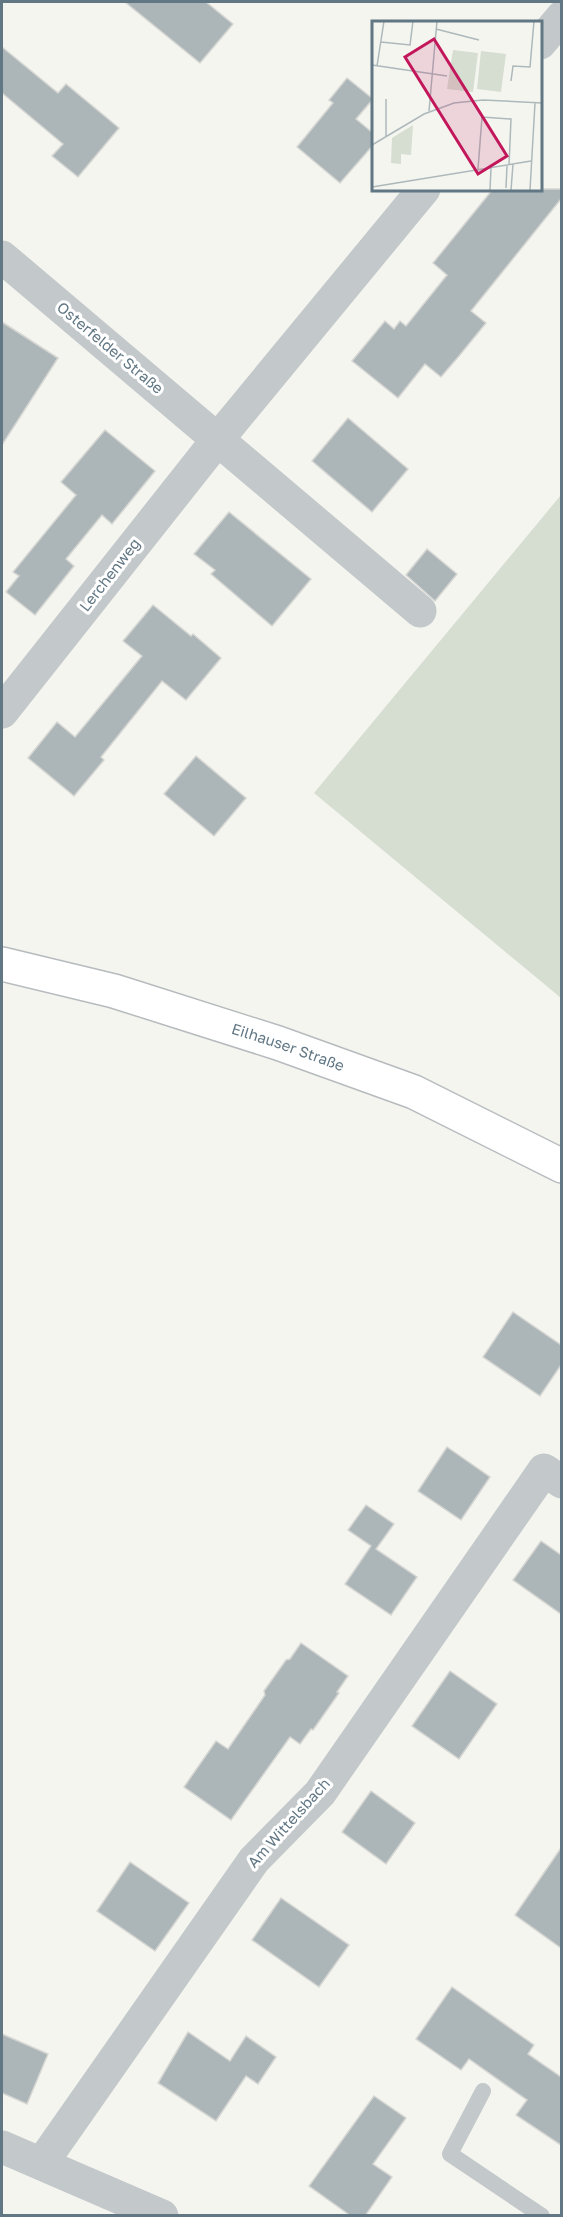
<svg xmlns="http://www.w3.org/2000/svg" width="563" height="2217" font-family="'Golos Text',sans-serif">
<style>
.green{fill:#d6ddd1}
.building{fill:#acb6b9;stroke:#d6d6d3;stroke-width:1.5}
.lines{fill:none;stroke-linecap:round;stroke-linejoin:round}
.primary-casing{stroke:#b6bbbe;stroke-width:36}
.lane{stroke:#c3c8ca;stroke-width:16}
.street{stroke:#c3c8ca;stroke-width:33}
.primary{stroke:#fff;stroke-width:33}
.labels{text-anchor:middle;stroke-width:6;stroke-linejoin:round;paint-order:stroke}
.street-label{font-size:15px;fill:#617784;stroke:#fff}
.inset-road{fill:none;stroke:#adb8bb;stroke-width:1.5}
.view{fill:#c2185b;fill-opacity:0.15;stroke:#c2185b;stroke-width:3}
.inset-edge{fill:none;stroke:#617784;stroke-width:3}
</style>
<rect width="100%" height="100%" fill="#f5f5f0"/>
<path class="green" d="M561,495V998L314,793Z"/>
<g class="building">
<path d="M125,2H206L233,24L200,63Z"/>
<path d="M2,47L58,93L66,84L119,128L78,177L52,156L63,144L2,93Z"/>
<path d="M347,78L373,99L356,119L374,134V144L340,183L297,147L333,103L329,100Z"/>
<path d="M493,189H561V199L471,311L486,323L459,356L441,377L425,364L398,398L352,361L385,321L394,329L400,321L406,326L447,275L433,263Z"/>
<path d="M2,322L58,358L2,445Z"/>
<path d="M348,418L408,469L372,512L312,461Z"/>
<path d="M105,430L155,471L112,524L102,515L66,559L74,566L35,615L6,592L19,576L13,572L76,495L61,482Z"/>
<path d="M229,512L311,579L272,626L211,574L215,570L194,554Z"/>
<path d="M427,549L457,574L435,601L406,575Z"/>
<path d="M153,605L191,636L193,634L221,658L186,700L162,681L101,757L104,760L74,796L28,758L57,722L75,737L142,656L123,641Z"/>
<path d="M196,756L246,798L214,836L164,794Z"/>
<path d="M513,1312L561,1345V1365L540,1396L483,1357Z"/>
<path d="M447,1447L490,1477L461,1520L418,1491Z"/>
<path d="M366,1505L394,1524L376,1549L417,1577L391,1615L345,1584L371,1546L348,1530Z"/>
<path d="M541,1541L561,1555V1614L513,1580Z"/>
<path d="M301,1643L348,1676L337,1692L339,1693L313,1730L311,1729L300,1744L290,1737L231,1820L184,1787L216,1741L228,1749L265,1695L264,1691L286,1660L290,1659Z"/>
<path d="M450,1671L497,1704L459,1759L412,1726Z"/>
<path d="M371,1791L415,1823L386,1864L342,1832Z"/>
<path d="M561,1848V1948L515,1915Z"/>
<path d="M130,1862L189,1903L155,1951L97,1911Z"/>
<path d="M281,1898L349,1945L319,1987L252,1940Z"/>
<path d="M452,1987L534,2045L528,2054L561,2077V2145L516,2115L527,2100L469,2059L461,2070L416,2039Z"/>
<path d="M188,2032L230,2061L246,2036L276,2057L258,2084L246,2076L216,2121L158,2083Z"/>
<path d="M2,2034L48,2054L27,2104L2,2093Z"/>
<path d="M374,2096L406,2118L373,2164L392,2177L365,2216H351L309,2186Z"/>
</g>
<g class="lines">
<g class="primary-casing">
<g id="primary">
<path id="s1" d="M2,964L114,991L278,1043L414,1092L562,1166"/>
</g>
</g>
<path class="lane" d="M483,2091L450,2154L542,2216"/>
<g class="street">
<path d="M540,43L562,17"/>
<path d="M2,257L420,611"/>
<path d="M2,712L218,439L424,189"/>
<path d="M2,2147L162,2216"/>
<path d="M42,2163L254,1860L320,1793L544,1470L562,1482"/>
</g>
<use href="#primary" class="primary"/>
</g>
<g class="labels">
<g class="street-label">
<text transform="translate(110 348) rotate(40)" y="5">Osterfelder Straße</text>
<text transform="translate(110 575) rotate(-52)" y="5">Lerchenweg</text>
<text dy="5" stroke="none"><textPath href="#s1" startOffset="298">Eilhauser Straße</textPath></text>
<text transform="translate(289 1823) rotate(-48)" y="5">Am Wittelsbach</text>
</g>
</g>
<g transform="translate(372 21)">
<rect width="170" height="170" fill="#f5f5f0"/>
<path d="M81,29L106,32L101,71L75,68ZM109,30L134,33L129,71L105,68ZM41,104L39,134L29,133V143L19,142L20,117Z" fill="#d6ddd1"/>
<path class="inset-road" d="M64,8L107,19M9,21L38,24L41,0M0,44L75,55M5,45L12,0M139,60L141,45L158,46L162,0M57,90L65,0M14,116V78M0,124L52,93L82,82L111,79L170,82M106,148L110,96L139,98L137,144M0,166L159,140M134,167L135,145M118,169L119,147M139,169L141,143M158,169L163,82"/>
<path class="view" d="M62,18L135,135L106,153L33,36Z"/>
<rect width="170" height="170" class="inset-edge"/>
</g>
<rect width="563" height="2217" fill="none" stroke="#617784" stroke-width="6"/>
</svg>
